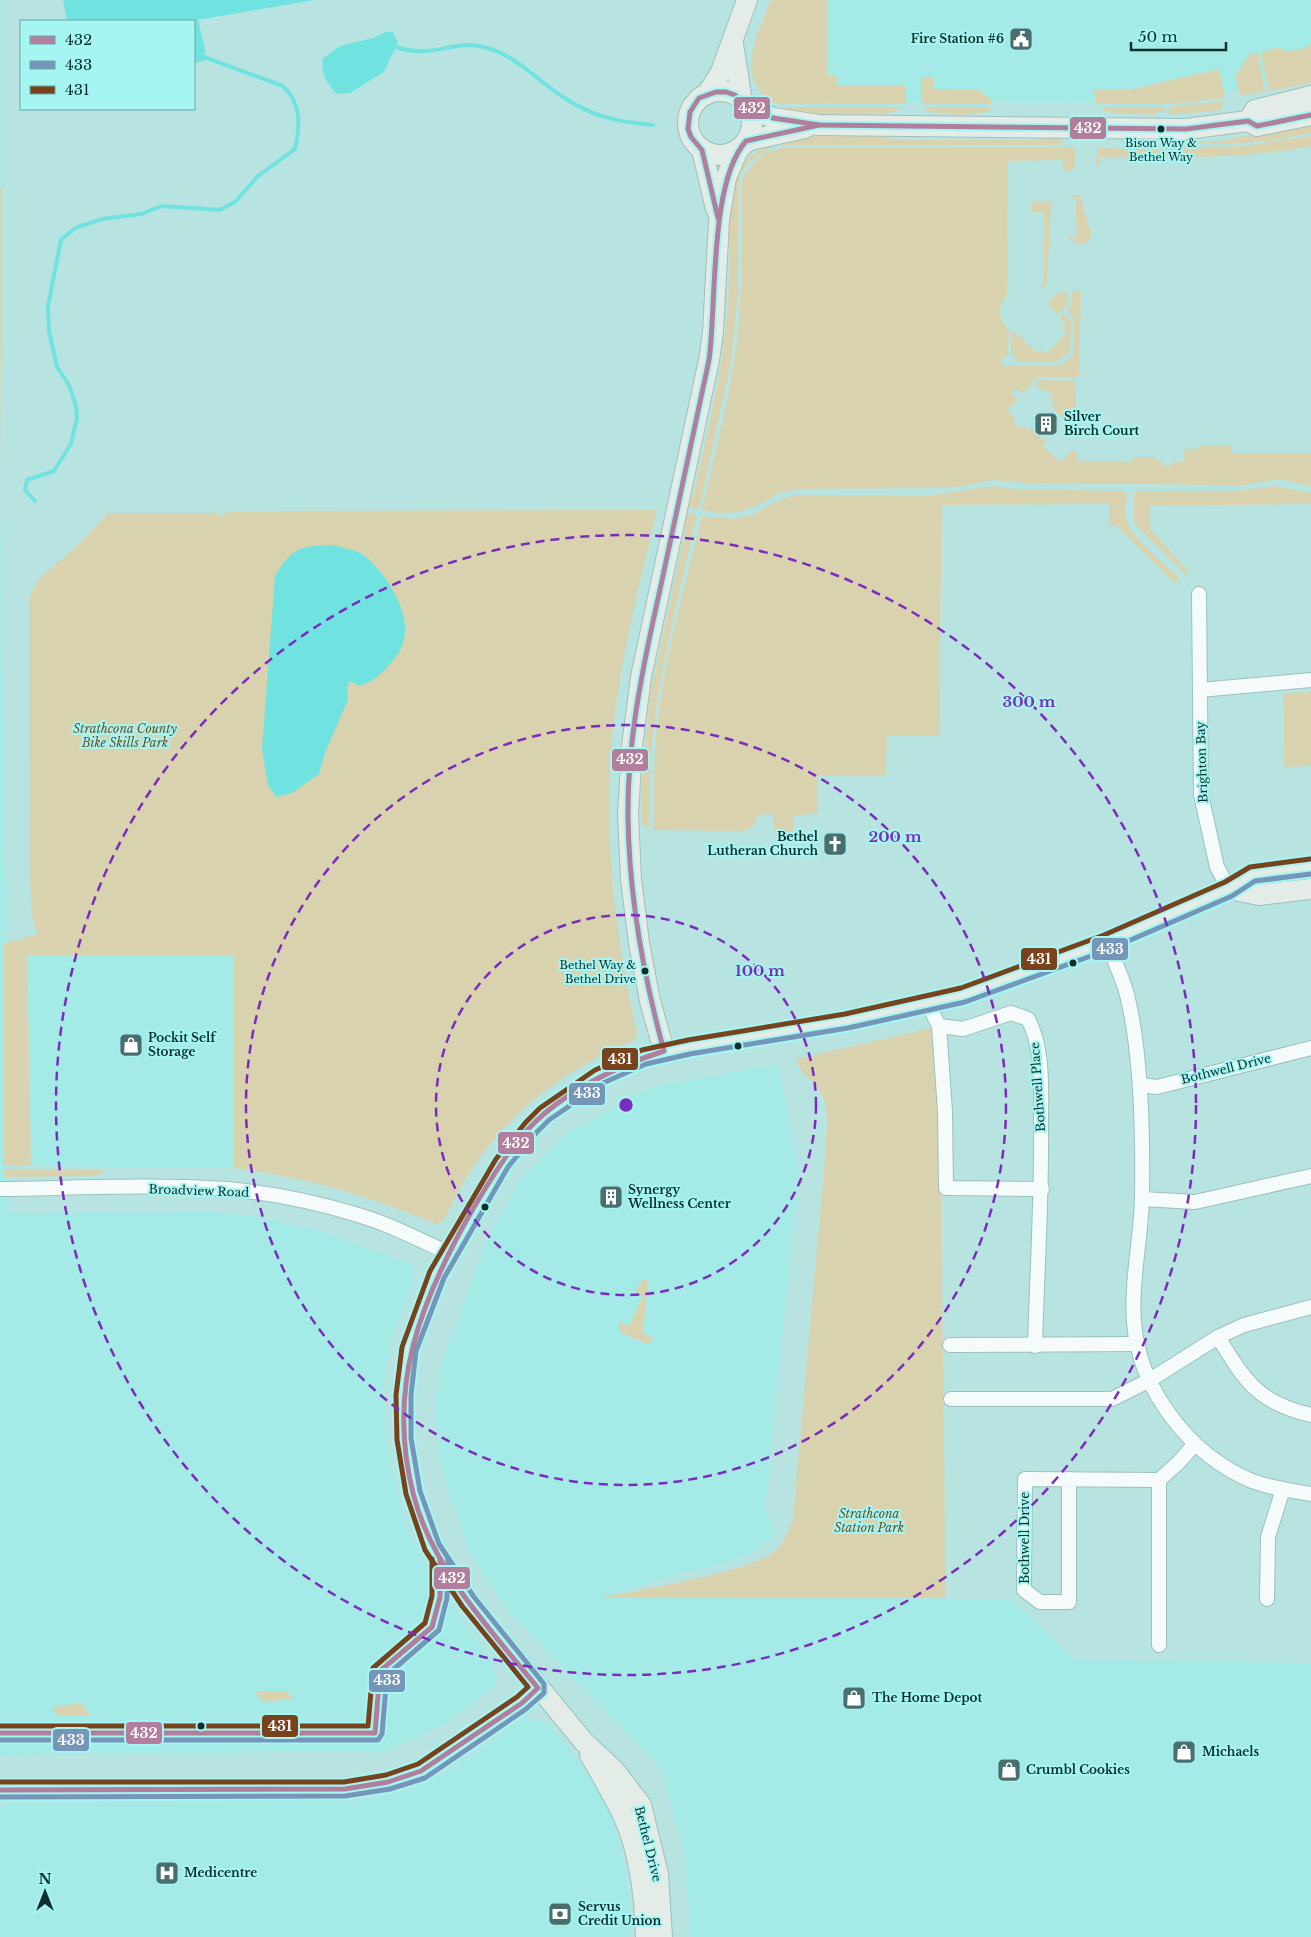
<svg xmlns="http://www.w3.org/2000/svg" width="1311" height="1937" font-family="'Libre Baskerville',serif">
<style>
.built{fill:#a4ebe8}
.green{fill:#d9d2af}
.water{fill:#70e3e0}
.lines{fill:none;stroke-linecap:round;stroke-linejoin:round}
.stream{stroke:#70e3e0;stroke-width:4}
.street-casing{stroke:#9cc0bd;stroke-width:16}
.secondary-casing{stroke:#9cc0bd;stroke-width:22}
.street{stroke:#f4fbfa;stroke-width:14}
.secondary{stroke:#e3ece6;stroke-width:20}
.bus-1-casing{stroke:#a5f6f2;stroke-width:9}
.bus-2-casing{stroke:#a5f6f2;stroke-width:9}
.bus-3-casing{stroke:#a5f6f2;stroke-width:9}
.bus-1{stroke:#b17e9c;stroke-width:5}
.bus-2{stroke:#7596b8;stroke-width:5}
.bus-3{stroke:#78431c;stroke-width:5}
.ring{fill:none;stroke:#7b2cbf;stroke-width:2.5;stroke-dasharray:9 6}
.bus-dot{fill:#0c2f2e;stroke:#a5f6f2;stroke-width:2}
.labels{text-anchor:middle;stroke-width:4;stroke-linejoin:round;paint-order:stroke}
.bus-label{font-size:11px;fill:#0c2f2e;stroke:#a5f6f2}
.poi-label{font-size:12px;font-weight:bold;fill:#0c2f2e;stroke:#a5f6f2;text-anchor:start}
.park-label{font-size:12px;font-style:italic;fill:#6e4f23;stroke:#a5f6f2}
.street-label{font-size:12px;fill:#0c2f2e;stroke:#a5f6f2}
.centre{fill:#7b2cbf;stroke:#a5f6f2;stroke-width:2.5}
.ring-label{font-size:15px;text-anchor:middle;font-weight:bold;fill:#7b2cbf;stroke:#a5f6f2;stroke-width:4;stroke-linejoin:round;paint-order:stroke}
.line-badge{stroke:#a5f6f2;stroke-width:2}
.badge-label{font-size:14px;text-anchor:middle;font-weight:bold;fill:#fff}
</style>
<rect width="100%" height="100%" fill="#b7e4e1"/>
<g class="built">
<path d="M0,0H2L0,487L9,1213L213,1212L258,1217L318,1230L413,1265L415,1273L413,1280L390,1344L383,1393L387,1440L396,1487L408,1529L436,1583L492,1661L497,1684L447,1723L386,1751L0,1755Z"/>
<path d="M828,0H1311V77L1169,102L825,101Z"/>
<path d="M27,955H234V1168L31,1166Z"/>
<path d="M778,1064L799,1170L765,1512L777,1532L753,1552L726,1563L678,1574L600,1598L1012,1599L1075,1660L1311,1663V1937H691L685,1856L662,1770L511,1614L473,1559L451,1499L439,1456L435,1401L440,1369L487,1240L519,1182L567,1133L652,1087Z"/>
<path d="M528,1718L549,1724L598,1786L609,1807L625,1868L630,1909V1937H0V1808L5,1806L17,1803L352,1802L404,1792L434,1779L470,1758L515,1723Z"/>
</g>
<g class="green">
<path d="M771,0H828L827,76H837L838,86H906V103L778,104C769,102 764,97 759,90C740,64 761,26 771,0Z"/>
<path d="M1311,45V83L1268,91L1261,52L1281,47L1283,51L1298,50Z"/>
<path d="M1258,52L1265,92L1240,95L1235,76L1250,54Z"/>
<path d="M1219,69L1225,96L1222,98L1171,104H1096L1094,90H1128Z"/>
<path d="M921,78H933L934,89L979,90L993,101L990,104H925L921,101Z"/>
<path d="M1222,101L1224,103L1221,109L1215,111L1169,115V107Z"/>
<path d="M785,107H903L889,114L811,116L780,110Z"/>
<path d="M925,107H989L991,109C985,117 932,116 924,109Z"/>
<path d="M1101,107H1165V112H1156L1155,115L1111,113L1099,108Z"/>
<path d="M1311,122V133L1269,141L1226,144L1163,143L1220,141Z"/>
<path d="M815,134H874L896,140H1035L1061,135L1062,145H783L779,142L797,136Z"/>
<path d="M1311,136V146C1241,160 1171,157 1100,157V165H1096L1097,148L1163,150L1165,148L1244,146Z"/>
<path d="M775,144C762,157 744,159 739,181L738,294L731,362L699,510L687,506L693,495C707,435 722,374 727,312C729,289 730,264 729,240C729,224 726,203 731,187C737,165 753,149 775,144Z"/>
<path d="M1071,147L1075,148V166L1069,171L1063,172V160L1008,161L1007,294C998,308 996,317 1009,330L1008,356L1001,359L1004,367L1012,365H1062L1073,355L1074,322L1073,317L1067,310L1072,305V291H1081L1079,377H1037L1023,394L1016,388L1012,392L1018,400L1007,410L1016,419L1013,421L1019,428L1022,425L1027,430L1030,427L1046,442L1043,446L1060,462L1072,451H1078V461L1134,462V457H1156V462H1163V466H1172V462H1184V449H1196L1200,445H1230L1231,453H1311V486L1278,479L1245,485H1221L1025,483L993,480L949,488L801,489L779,493L761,504L740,512L718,513L702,510L728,397L737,343L741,283L742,179L755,161L768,152L781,148Z"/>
<path d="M0,187H2L0,487Z"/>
<path d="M1069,195H1080L1091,234C1089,250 1074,244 1066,235L1074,239L1077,235L1075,233L1077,229L1075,227L1077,223L1075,222L1077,217L1075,216L1077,200Z"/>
<path d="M1032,201L1051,202L1047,283L1041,289V283H1044V213L1032,212Z"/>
<path d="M1068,292V304L1057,315L1047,304L1057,293Z"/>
<path d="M1063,313L1071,321L1070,352L1057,362H1015L1016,358L1011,353L1012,333H1017L1037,353L1041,349L1046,354L1067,333L1062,328L1066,324L1060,318Z"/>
<path d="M1039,380L1076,381L1075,424L1069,418L1066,421L1051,406L1054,403L1050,398L1052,396L1045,389L1043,391L1035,384Z"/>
<path d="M994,486L1013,489L1126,491C1129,501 1123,509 1126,518C1130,537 1165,564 1179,578L1175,583L1117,526H1109V504L942,505L939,736H887L886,775H818V814L793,815L794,837H775L773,814L758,815L753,827L743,831L653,830C654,787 654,745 660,703C669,640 687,578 702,516L729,519L753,515L773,503L794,495L926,496Z"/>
<path d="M1274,486L1311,493V504L1150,506V529L1190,573L1186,575L1134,523V494L1136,491H1238Z"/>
<path d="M657,510C640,583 621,655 613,730C602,833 615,933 637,1034L634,1041C570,1066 515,1107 475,1164C463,1182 453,1202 443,1221L436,1224C367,1195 309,1178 234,1168V955H27L31,1166L3,1165V944L38,934L32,918L30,879L29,598L38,580L81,542L108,513H219V518L228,511Z"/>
<path d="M685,513L697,515C682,581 665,648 655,716C650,753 650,791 649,829L641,823L642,776L650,696L685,531L683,522Z"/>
<path d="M1311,692V766L1284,767L1283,693Z"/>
<path d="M932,1028L936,1032L939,1044L946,1598H598C633,1591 752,1572 775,1551C784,1543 789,1529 793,1518L825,1159C825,1139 831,1110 821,1093C814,1080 799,1074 796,1059Z"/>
<path d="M4,1169L105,1170L95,1176L4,1177Z"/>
<path d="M643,1279L648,1280L643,1334L652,1336L650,1343L647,1344L620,1332L619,1322L629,1326L643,1296L635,1291Z"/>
<path d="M255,1691H287L293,1699L262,1702Z"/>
<path d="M82,1703L90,1715H57L52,1707Z"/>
</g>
<g class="water">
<path d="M63,0H314L198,20L205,49L204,61L194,63V21H67Z"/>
<path d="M385,32H393L398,42L384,72L350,93L337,94C327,84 320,72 323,58L340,46L373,38Z"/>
<path d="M333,545C342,548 358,550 365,556C385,572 411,612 404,639C402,650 396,657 389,665C380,676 372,682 359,686L350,681L347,687L348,700L326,750L319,774L292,793L276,797L268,785L262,749L275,576C292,547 301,546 333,545Z"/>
</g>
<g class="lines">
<g class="stream">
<path d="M396,47C431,59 450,41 479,46C514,52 535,79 563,97C593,117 618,122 653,125"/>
<path d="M35,501L25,490L27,480L54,471L71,444L77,418L76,406L69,385L57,367L49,331L48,306L61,240L75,228L102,219L141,214L162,206L220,210L236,201L258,176L295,149C300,126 302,104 283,86L204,57"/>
</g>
<g class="street-casing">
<g id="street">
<path d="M1199,594L1201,795L1217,867L1229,889"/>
<path d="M1200,690L1311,680"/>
<path d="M1107,942C1114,961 1124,980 1128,999C1142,1059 1143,1136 1142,1198C1141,1239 1131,1280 1134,1322C1139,1390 1190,1455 1252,1481C1271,1488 1291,1491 1311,1494"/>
<path d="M928,1004L939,1026L963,1029L1011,1013L1028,1019C1044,1049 1041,1091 1041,1124C1042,1198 1037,1272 1035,1346"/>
<path d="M939,1026L945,1111L946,1188L1042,1189"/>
<path d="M1140,1085L1157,1087L1311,1048"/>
<path d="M0,1189C75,1188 152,1184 227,1189C271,1193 316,1202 358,1215C389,1224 418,1239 448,1253"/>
<path d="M1142,1199L1195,1202L1311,1176"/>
<path d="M1218,1337C1245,1381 1258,1403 1311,1415"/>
<path d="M950,1345L1138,1344"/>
<path d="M951,1399H1112L1150,1380L1218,1337L1244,1325L1311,1307"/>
<path d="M1069,1479V1602H1040L1024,1590L1025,1479L1159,1480L1178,1463L1195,1444"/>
<path d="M1159,1480V1645"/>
<path d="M1267,1599L1268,1537L1283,1489"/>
</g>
</g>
<g class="secondary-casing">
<g id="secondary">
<path d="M733,44L742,101"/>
<circle cx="720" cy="123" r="32"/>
<path d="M707,94L721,72L747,0"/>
<path d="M747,106L773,118L819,125L1186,129L1248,121L1257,126L1311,115"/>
<path d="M1248,121L1255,110L1311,96"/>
<path d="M746,141L805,128"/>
<path d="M702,150L716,209"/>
<path d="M1229,889L1259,895L1311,889"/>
<path d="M664,1051L650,1001L639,943L631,879L628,815L632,746L641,677L709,360L713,332L719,221L726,178L738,150"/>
<path d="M590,1755C601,1774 612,1793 622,1813C640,1851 645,1895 646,1937"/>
<path d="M0,1790L345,1789L388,1782L421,1771L522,1703L538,1688"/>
<path d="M662,1937L658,1874L641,1805L615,1771L584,1742L468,1601L432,1547L413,1493L404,1439L403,1395L409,1349L437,1275L491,1180L517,1143L544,1114L599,1076L644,1057L689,1047L846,1021L963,995L1107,942L1229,889L1252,874L1311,866"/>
</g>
</g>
<use href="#street" class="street"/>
<use href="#secondary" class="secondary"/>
<g class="bus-1-casing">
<g id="bus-1">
<path d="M718,218L702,150L691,137L688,129L690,112L699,98L716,92H726L735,95L747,106L773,118L819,125L1186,129L1248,121L1257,126L1311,115"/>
<path d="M0,1733H375L380,1671L432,1627L440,1597V1559"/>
<path d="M0,1790L345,1789L388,1782L421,1771L522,1703L538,1688C490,1629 432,1569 413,1493C386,1386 421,1299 474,1207C494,1174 515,1138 545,1113C580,1084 621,1065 664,1051C643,974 629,896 628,817C627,739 644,661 661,585C677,510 693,435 709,360C717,302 709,183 746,141L819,125"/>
</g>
</g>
<g class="bus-2-casing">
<g id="bus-2">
<path d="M0,1740H378L382,1734L387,1675L439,1630L447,1598L448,1559"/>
<path d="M0,1797L345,1796L390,1789L425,1778L526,1709L544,1693V1684L474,1597L439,1544L420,1491L411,1438V1395L416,1351L444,1278L508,1167L537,1132L549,1120L603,1083L646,1064L690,1054L848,1028L965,1002L1110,949L1232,896L1255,881L1311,874"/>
</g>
</g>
<g class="bus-3-casing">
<g id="bus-3">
<path d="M0,1726H368L373,1668L425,1623L432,1596V1559"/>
<path d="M0,1782H344L386,1775L418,1764L517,1697L528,1687L462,1606L425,1550L406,1494L397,1440L396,1395L402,1347L430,1271L496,1159L526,1122L540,1108L595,1070L642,1050L688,1040L845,1014L961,988L1104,935L1225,882L1250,867L1310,859"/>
</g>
</g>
<use href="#bus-1" class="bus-1"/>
<use href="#bus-2" class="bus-2"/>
<use href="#bus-3" class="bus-3"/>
</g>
<g class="ring">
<circle cx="626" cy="1105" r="190"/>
<circle cx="626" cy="1105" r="380"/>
<circle cx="626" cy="1105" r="570"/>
</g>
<defs>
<g id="civic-square" transform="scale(1.25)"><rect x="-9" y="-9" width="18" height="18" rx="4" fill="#486e6d" stroke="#a5f6f2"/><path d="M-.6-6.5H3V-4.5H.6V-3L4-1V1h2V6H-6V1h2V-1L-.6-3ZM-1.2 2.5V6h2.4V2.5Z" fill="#fff"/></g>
<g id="building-square" transform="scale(1.25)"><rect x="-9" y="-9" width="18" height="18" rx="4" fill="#486e6d" stroke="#a5f6f2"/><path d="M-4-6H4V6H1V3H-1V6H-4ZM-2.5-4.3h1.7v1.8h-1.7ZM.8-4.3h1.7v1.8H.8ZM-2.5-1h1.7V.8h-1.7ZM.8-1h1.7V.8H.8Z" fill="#fff"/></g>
<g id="church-square" transform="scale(1.25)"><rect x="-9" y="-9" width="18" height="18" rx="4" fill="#486e6d" stroke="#a5f6f2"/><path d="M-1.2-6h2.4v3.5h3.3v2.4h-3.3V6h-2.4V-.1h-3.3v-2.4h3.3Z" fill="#fff"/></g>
<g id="shop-square" transform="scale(1.25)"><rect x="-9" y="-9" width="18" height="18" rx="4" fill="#486e6d" stroke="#a5f6f2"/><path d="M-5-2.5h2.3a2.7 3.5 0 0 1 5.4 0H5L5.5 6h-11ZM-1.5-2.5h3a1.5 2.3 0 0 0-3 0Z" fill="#fff"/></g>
<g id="hospital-square" transform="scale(1.25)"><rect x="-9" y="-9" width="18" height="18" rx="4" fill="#486e6d" stroke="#a5f6f2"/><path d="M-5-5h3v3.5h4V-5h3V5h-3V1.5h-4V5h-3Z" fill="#fff"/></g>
<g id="bank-square" transform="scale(1.25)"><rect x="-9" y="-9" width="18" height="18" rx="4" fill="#486e6d" stroke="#a5f6f2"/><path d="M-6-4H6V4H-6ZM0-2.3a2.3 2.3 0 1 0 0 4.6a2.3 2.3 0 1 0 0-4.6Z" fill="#fff"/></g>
</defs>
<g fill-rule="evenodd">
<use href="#civic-square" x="1021" y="39"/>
<use href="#building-square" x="1046" y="424"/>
<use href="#church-square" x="835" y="844"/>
<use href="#shop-square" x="131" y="1045"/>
<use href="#building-square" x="611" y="1197"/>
<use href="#shop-square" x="854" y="1698"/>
<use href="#shop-square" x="1184" y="1752"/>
<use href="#shop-square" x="1009" y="1770"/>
<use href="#hospital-square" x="167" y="1873"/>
<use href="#bank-square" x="560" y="1914"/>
</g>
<g class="bus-dot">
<circle cx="1161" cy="129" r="4.5"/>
<circle cx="1073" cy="963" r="4.5"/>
<circle cx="645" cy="971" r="4.5"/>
<circle cx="738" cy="1046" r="4.5"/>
<circle cx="485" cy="1207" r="4.5"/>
<circle cx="201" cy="1726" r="4.5"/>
</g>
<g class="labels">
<g class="bus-label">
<text x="1161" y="147">Bison Way &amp;<tspan x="1161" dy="14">Bethel Way</tspan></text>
<text x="636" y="969" text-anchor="end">Bethel Way &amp;<tspan x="636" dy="14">Bethel Drive</tspan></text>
</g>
<g class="poi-label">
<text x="1004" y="43" text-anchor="end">Fire Station #6</text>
<text x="1064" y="421">Silver<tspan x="1064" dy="14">Birch Court</tspan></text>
<text x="818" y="841" text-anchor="end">Bethel<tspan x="818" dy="14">Lutheran Church</tspan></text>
<text x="148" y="1042">Pockit Self<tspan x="148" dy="14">Storage</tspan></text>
<text x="628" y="1194">Synergy<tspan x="628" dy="14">Wellness Center</tspan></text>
<text x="872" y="1702">The Home Depot</text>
<text x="1202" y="1756">Michaels</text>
<text x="1026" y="1774">Crumbl Cookies</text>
<text x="184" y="1877">Medicentre</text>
<text x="578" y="1911">Servus<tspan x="578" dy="14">Credit Union</tspan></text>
</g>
<g class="park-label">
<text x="125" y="733">Strathcona County<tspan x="125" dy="14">Bike Skills Park</tspan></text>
<text x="869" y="1518">Strathcona<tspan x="869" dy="14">Station Park</tspan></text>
</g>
<g class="street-label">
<text transform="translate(1202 762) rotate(-92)" y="4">Brighton Bay</text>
<text transform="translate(1226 1069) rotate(-14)" y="4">Bothwell Drive</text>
<text transform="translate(1038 1087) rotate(-94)" y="4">Bothwell Place</text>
<text transform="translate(199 1191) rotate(2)" y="4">Broadview Road</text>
<text transform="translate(1025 1538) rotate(-90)" y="4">Bothwell Drive</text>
<text transform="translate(648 1844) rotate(76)" y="4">Bethel Drive</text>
</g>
</g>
<circle cx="626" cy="1105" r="8" class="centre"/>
<g class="ring-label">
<text x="1029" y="707">300 m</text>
<text x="895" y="842">200 m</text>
<text x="760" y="976">100 m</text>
</g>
<g class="line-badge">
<rect x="733" y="96" width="38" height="24" rx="5" fill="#b17e9c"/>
<rect x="1069" y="116" width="38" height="24" rx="5" fill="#b17e9c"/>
<rect x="611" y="748" width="38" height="24" rx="5" fill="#b17e9c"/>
<rect x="1091" y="937" width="38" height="24" rx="5" fill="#7596b8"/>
<rect x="1020" y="947" width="38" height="24" rx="5" fill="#78431c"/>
<rect x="601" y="1047" width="38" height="24" rx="5" fill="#78431c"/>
<rect x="568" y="1082" width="38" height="24" rx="5" fill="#7596b8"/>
<rect x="497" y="1131" width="38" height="24" rx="5" fill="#b17e9c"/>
<rect x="433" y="1566" width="38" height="24" rx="5" fill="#b17e9c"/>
<rect x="368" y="1669" width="38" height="24" rx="5" fill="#7596b8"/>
<rect x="261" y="1714" width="38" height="24" rx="5" fill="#78431c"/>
<rect x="125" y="1721" width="38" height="24" rx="5" fill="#b17e9c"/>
<rect x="52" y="1728" width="38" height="24" rx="5" fill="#7596b8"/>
</g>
<g class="badge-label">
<text x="752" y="113">432</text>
<text x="1088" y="133">432</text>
<text x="630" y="764">432</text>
<text x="1110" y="954">433</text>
<text x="1039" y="964">431</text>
<text x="620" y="1064">431</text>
<text x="587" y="1098">433</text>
<text x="516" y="1148">432</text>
<text x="452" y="1583">432</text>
<text x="387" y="1685">433</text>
<text x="280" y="1731">431</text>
<text x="144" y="1738">432</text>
<text x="71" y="1745">433</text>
</g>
<rect x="20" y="20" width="175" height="90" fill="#a5f6f2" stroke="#68a6a4"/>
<rect x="30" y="36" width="25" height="8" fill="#b17e9c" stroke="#68a6a4"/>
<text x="65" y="45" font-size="15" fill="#0c2f2e">432</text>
<rect x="30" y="61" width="25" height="8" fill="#7596b8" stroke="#68a6a4"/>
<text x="65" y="70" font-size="15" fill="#0c2f2e">433</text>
<rect x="30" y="86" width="25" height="8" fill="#78431c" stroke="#68a6a4"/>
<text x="65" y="95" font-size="15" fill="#0c2f2e">431</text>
<g transform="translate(45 1892)" stroke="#a5f6f2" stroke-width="4" paint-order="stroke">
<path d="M0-4L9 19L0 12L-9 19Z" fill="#0c2f2e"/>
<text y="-8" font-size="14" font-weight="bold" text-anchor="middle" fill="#0c2f2e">N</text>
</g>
<path d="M1131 42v8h95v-8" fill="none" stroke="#0c2f2e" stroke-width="2.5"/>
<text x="1138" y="42" font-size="15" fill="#0c2f2e" stroke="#a5f6f2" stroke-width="4" paint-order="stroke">50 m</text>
</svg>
